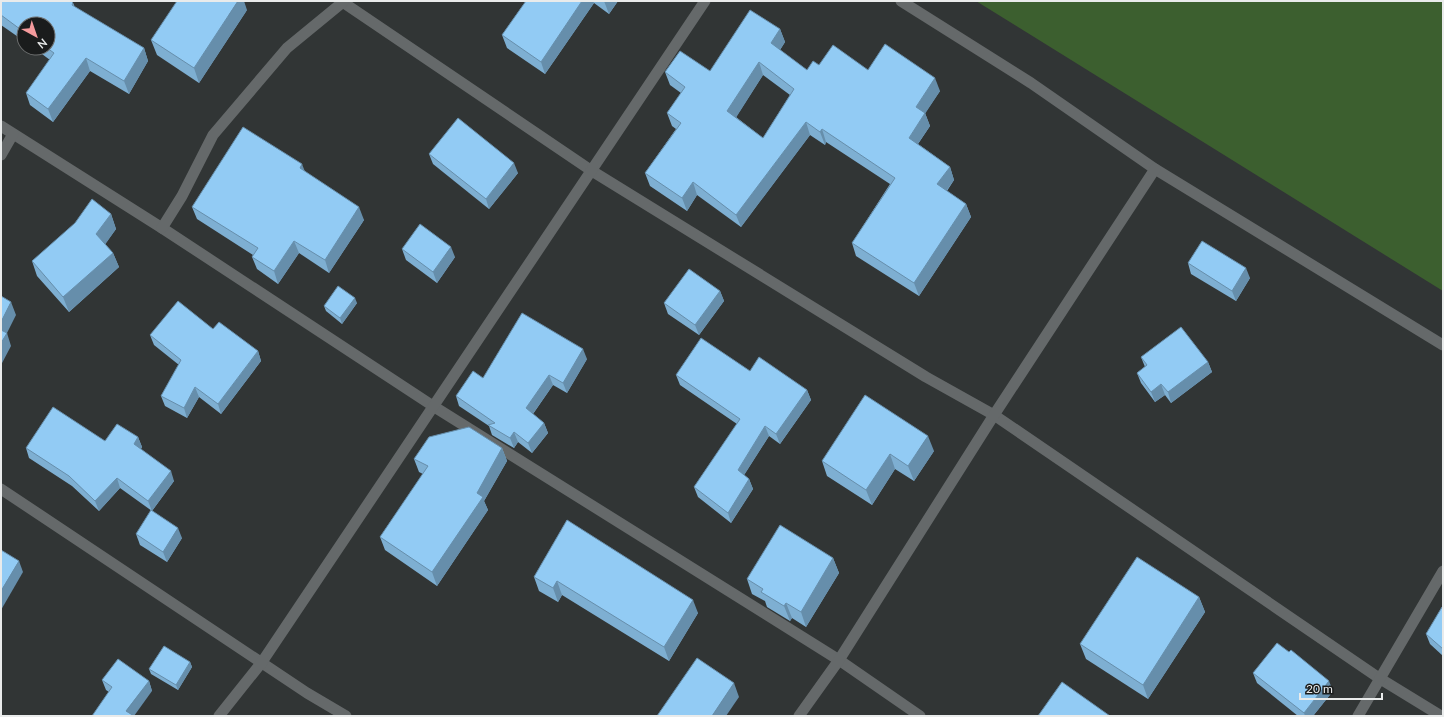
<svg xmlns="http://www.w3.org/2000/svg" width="1444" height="717" font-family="Lato,sans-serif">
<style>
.green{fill:#3c5f2f}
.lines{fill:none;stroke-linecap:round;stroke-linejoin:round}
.minor{stroke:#65696a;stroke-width:11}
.wall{fill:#7eafd2;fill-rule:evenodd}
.shaded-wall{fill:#668eab}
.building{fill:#92cbf4;stroke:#668eab;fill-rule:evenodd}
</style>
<rect width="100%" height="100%" fill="#313535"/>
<path class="green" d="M976,1H1443V291Z"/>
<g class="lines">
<g class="minor">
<path d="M341,1L592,171L926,377L994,415L1379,678L1441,716"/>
<path d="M901,1L1031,83L1155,169L1443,345"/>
<path d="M1,126L162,228L433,406L839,660L920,716"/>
<path d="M1,155L13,134"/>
<path d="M162,228L182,196L213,135L287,48L343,2"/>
<path d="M1,489L307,693L346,716"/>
<path d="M219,716L262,662L705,1"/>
<path d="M799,716L839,660L994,415L1155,169"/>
<path d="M1358,716L1443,571"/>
</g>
</g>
<g class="wall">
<path d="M1,1L73,3L75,7L144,48L148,61L129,94L90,71L53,122L30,105L26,93L50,60L34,48H48L24,24V41L1,25Z"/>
<path d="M526,1H618L609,14L594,3L545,74L507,48L502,35Z"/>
<path d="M247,10L199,83L157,55L151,40Z"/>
<path d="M780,29L785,42L780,50L807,70L819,65L868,70L940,91L925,113L930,126L918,144L950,167L954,180L947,191L966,204L971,217L919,296L856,256L852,243L890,184L826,142L825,145L810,135L741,227L697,195L687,211L650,186L645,173L676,129L672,126L667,113L681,93L670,85L665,72L710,71ZM763,75L790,95L763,138L736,117Z"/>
<path d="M429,154L518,173L489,209L433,164Z"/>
<path d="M305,172L364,220L329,273L299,253L278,284L257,269L252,257L253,255L197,219L192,207Z"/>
<path d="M111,214L116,229L105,244L113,253L119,267L69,312L37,276L32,261Z"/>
<path d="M402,249L455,257L437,283L406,260Z"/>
<path d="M1188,263L1250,278L1236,301L1191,274Z"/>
<path d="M720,291L724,301L699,335L668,314L664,303Z"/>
<path d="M357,303L342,324L326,311L324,306Z"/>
<path d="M213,329L258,351L261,361L221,414L199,397L187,418L165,406L161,396L179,365L154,345L150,335Z"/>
<path d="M1141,357L1208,362L1212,372L1171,403L1165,395L1155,402L1141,383L1137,373L1145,367Z"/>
<path d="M587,359L567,393L553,385L533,414L544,423L548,433L532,453L518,442L514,448L492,435L489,426L459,406L456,396L483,378Z"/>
<path d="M750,371L807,390L811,400L780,444L769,436L744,475L749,479L753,489L731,523L698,497L694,487L737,424L680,385L676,375Z"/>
<path d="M138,437L142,447L141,449L174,481L152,511L120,488L99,511L72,486L29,458L26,448Z"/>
<path d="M502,448L507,461L484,501L488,510L437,586L385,550L380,537L423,474L419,472L414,459Z"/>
<path d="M934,451L914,481L895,469L872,505L827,476L822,461Z"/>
<path d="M567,520L698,613L669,661L562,595L558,602L539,591L534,577Z"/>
<path d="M136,534L182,538L167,562L140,545Z"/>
<path d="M833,558L839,573L806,627L792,618L790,621L767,607L765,601L752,594L747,579Z"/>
<path d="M1199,597L1205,612L1148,699L1086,659L1080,644Z"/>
<path d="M1443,608V656L1430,644L1426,634Z"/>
<path d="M190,662L192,667L178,690L151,674L149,669Z"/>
<path d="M1253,673L1333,691L1313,716H1298L1257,683Z"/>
<path d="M102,680L149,681L152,691L109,692L106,690Z"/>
</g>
<g class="shaded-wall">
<path d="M238,1H244L247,10L199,83L194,68Z"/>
<path d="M582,1H593L594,3L545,74L541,62Z"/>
<path d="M604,1H618L609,14Z"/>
<path d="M780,29L785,42L776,56L771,43Z"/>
<path d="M144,48L148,61L129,94L124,81Z"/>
<path d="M86,58L90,71L53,122L48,109Z"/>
<path d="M759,62L763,75L732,124L727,111Z"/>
<path d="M935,78L940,91L921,120L916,107Z"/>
<path d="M925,113L930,126L913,151L909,138Z"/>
<path d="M806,122L810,135L741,227L736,215Z"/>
<path d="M822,129L826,142L825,145L820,132Z"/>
<path d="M514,163L518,173L489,209L486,199Z"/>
<path d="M302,164L307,177L300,168Z"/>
<path d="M950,167L954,180L942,197L937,184Z"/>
<path d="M693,182L697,195L687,211L682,198Z"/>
<path d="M966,204L971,217L919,296L914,283Z"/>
<path d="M359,207L364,220L329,273L325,260Z"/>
<path d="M111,214L116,229L102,249L96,234Z"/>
<path d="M294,241L299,253L278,284L274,271Z"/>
<path d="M451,247L455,257L437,283L433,272Z"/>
<path d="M113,253L119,267L69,312L63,297Z"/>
<path d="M1246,268L1250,278L1236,301L1232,291Z"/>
<path d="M720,291L724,301L699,335L695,325Z"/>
<path d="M355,298L357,303L342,324L340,318Z"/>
<path d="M11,302L16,315L7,333L11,346L1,365V322Z"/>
<path d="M583,349L587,359L567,393L563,383Z"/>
<path d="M258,351L261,361L221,414L218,404Z"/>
<path d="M1208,362L1212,372L1171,403L1168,392Z"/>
<path d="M549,375L553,385L530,418L526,408Z"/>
<path d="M1161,384L1165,395L1155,402L1151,392Z"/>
<path d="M195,387L199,397L187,418L184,408Z"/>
<path d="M807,390L811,400L780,444L776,434Z"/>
<path d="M544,423L548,433L532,453L528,443Z"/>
<path d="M765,426L769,436L741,480L738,470Z"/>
<path d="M514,432L518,442L514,448L510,438Z"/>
<path d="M928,436L934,451L914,481L908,466Z"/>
<path d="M138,437L142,447L138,454L134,444Z"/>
<path d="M502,448L507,461L484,501L488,510L437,586L432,572Z"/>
<path d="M890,454L895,469L872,505L866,490Z"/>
<path d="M171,471L174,481L152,511L148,501Z"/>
<path d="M117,478L120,488L99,511L95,501Z"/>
<path d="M749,479L753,489L731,523L728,513Z"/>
<path d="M178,528L182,538L167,562L163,552Z"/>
<path d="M833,558L839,573L806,627L801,612Z"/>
<path d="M19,561L23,572L1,610V591Z"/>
<path d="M557,581L562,595L558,602L553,588Z"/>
<path d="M1199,597L1205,612L1148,699L1143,685Z"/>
<path d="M693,600L698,613L669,661L664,647Z"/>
<path d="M786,603L792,618L790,621L784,606Z"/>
<path d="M190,662L192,667L178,690L176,685Z"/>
<path d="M149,681L152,691L134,716L126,711Z"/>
<path d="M1329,681L1333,691L1313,716H1305L1304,713Z"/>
<path d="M734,683L739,697L726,716H712Z"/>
</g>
<g class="building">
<path d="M1,1H71L73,3L72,5L144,48L124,81L86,58L48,109L26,93L54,53L47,48H48V24H24V32L1,15Z"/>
<path d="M177,1H238L194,68L151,40Z"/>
<path d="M526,1H582L541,62L502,35Z"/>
<path d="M750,10L780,29L771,43L807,70L813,61L819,65L833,45L868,70L885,44L935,78L916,107L925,113L909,138L950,167L937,184L966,204L914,283L852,243L895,178L822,129L820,132L806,122L736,215L693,182L682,198L645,173L681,123L667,113L685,87L665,72L680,51L710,71ZM759,62L794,89L763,138L727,111Z"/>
<path d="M458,118L514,163L486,199L429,154Z"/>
<path d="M243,127L302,164L300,168L359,207L325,260L294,241L274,271L252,257L258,248L192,207Z"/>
<path d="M92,199L111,214L96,234L113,253L63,297L32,261L75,223Z"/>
<path d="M420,224L451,247L433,272L402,249Z"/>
<path d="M1202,241L1246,268L1232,291L1188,263Z"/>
<path d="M689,269L720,291L695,325L664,303Z"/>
<path d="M338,286L355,298L340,318L324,306Z"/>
<path d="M1,296L11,302L1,322Z"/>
<path d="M178,301L213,329L219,322L258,351L218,404L195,387L184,408L161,396L181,360L150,335Z"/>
<path d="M522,313L583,349L563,383L549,375L526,408L544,423L528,443L514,432L510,438L488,425L495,423L456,396L473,371L483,378Z"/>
<path d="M1181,327L1208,362L1168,392L1161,384L1151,392L1137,373L1147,365L1141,357Z"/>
<path d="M1,330L7,333L1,343Z"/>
<path d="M701,338L750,371L759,357L807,390L776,434L765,426L738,470L749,479L728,513L694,487L740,419L676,375Z"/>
<path d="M865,395L928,436L908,466L890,454L866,490L822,461Z"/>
<path d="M53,407L105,441L117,424L138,437L134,444L171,471L148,501L117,478L95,501L69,476L26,448Z"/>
<path d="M469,427L502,448L477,493L483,497L432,572L380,537L428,466L414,459L429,437Z"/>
<path d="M151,510L178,528L163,552L136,534Z"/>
<path d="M567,520L693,600L664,647L557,581L553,588L534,577Z"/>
<path d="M780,525L833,558L801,612L786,603L784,606L761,592L763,589L747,579Z"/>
<path d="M1,550L19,561L1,591Z"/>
<path d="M1137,557L1199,597L1143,685L1080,644Z"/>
<path d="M1442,607L1443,608V649L1426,634Z"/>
<path d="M1277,643L1289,652L1291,650L1329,681L1304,713L1253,673Z"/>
<path d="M164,646L190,662L176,685L149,669Z"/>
<path d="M697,658L734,683L712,716H657Z"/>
<path d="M118,659L149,681L126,711L134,716H92L112,687L102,680Z"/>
<path d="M1062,682L1110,716H1038Z"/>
</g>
<rect width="1444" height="717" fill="none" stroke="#e9ebeb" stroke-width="4"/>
<g transform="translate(36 36) rotate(140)"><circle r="19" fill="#1a1c1c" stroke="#6d6f6f"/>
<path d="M0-3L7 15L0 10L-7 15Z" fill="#f59b9d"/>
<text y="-6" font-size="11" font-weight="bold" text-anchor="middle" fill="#e9ebeb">N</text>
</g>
<path d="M1300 693v6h82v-6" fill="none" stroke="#e9ebeb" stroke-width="2"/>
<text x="1306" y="693" font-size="12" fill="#e9ebeb" stroke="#1a1c1c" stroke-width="3" paint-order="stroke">20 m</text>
</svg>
